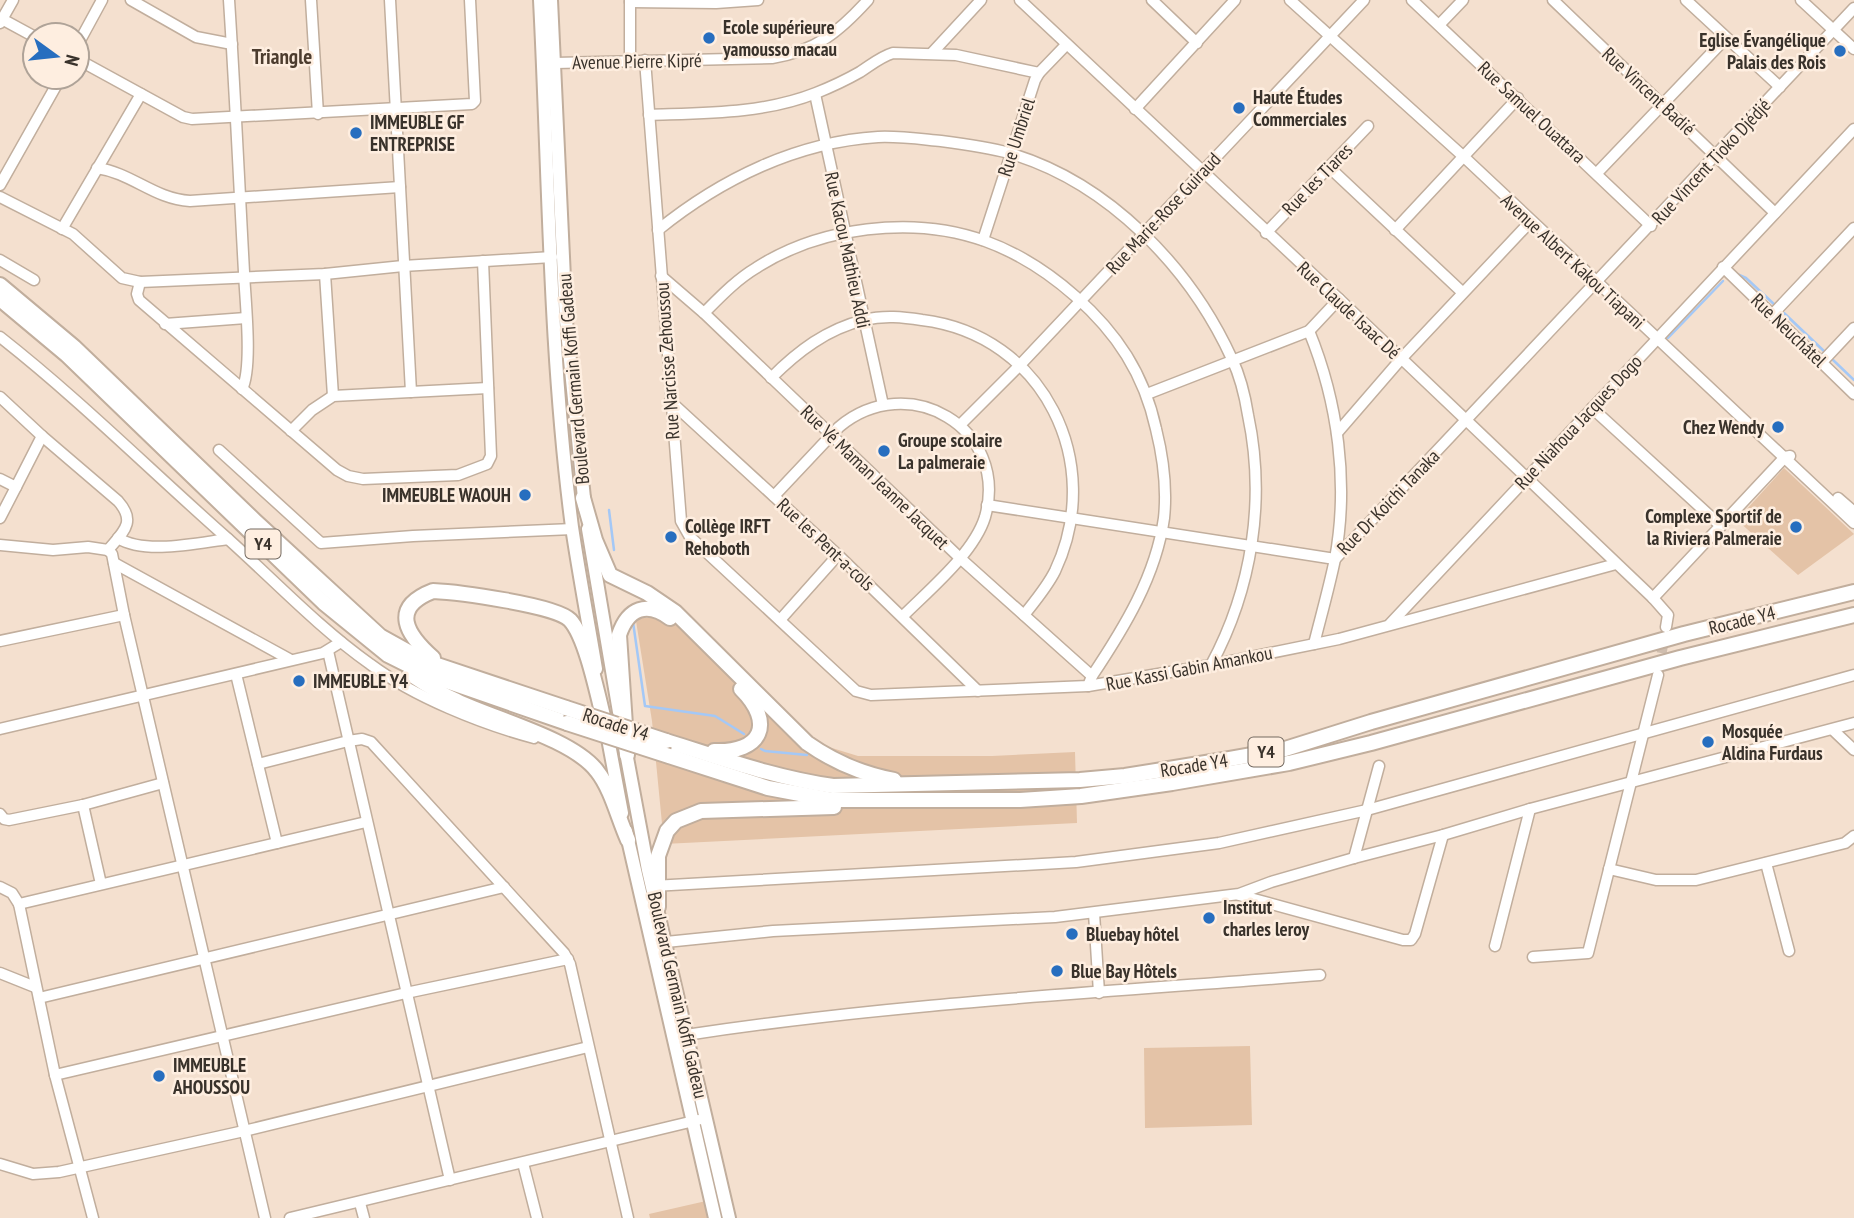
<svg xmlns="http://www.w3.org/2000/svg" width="1854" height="1218" font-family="'PT Sans Narrow',sans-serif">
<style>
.green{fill:#e4c3a7}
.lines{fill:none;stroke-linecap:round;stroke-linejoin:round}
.stream{stroke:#a4c8f6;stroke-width:2.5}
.minor-tunnel{stroke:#cfbdae;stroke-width:10;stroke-dasharray:10 5;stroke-linecap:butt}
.minor-casing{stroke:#c1ae9d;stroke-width:13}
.major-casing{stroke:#c1ae9d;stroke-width:16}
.highway-casing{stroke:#c1ae9d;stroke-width:18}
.minor{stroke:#fff;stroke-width:10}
.major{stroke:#fff;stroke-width:12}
.highway{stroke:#fff;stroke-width:14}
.highway-bridge-casing{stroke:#c1ae9d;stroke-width:18;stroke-linecap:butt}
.highway-bridge{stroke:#fff;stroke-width:14}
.poi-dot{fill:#276ebf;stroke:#feeee0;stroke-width:2.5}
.labels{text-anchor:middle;stroke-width:5;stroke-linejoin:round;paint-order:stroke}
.shield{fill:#feeee0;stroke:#746a61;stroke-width:2}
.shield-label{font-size:18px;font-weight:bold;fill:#39322b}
.poi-label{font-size:19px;font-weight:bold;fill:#39322b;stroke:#feeee0;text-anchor:start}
.street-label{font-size:19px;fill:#39322b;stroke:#feeee0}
.neighbourhood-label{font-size:21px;font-weight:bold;fill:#4d3d2f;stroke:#feeee0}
</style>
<rect width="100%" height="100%" fill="#f4e0cf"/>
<g class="green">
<path d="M1784,468L1854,534L1798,575L1737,520Z"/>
<path d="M638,618H676L793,736L858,756H992L1075,752L1077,823L664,844L652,721L636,621Z"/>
<path d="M1250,1046L1252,1125L1145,1128L1144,1048Z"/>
<path d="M706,1201L709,1218H650L649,1214Z"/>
</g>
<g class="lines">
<g class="stream">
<path d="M1737,274L1746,278L1776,306"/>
<path d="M1784,313L1826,353"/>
<path d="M1668,338L1723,281"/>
<path d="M1832,359L1854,380"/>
<path d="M609,510L614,550"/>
<path d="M633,622L645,706L715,716L744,734"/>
<path d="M761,749L765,751L807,755"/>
</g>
<path class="minor-tunnel" d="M1659,668L1665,634"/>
<g class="minor-casing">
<g id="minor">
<path d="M131,0L196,37L232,44"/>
<path d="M229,0C235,91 239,181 244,272C245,299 253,367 242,389"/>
<path d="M311,0L318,114"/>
<path d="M390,0L411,392"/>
<path d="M1020,0L1339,299L1653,598L1668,615L1666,627"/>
<path d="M1152,0L1197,43"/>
<path d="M1290,0L1464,157L1854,523"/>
<path d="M1412,0L1651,226"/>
<path d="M1553,0L1775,213"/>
<path d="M1686,0L1780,87"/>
<path d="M1801,0L1854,49"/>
<path d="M630,2L716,3L758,0"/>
<path d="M0,18L35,37"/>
<path d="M0,23L13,0"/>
<path d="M1439,25L1463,0"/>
<path d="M77,46L102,0"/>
<path d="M932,53L981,0"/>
<path d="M77,59L183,117L192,119L472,104L475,101L470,0"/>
<path d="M645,60L681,521L690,537L856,691L871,695L1088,686L1211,665L1339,639L1616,564"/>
<path d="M630,61V0"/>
<path d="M555,63L772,58C816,51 839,32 868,0"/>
<path d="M815,94L883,405"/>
<path d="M1135,109L1235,0"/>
<path d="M649,115C705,113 763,114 816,93C831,87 846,80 860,72C871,65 880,57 893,53L956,55L1039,73"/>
<path d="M97,168C132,173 154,199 190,201L400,187"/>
<path d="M1330,168L1462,292"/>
<path d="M1597,173L1726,38"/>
<path d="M0,185L61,77"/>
<path d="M0,197L73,234L122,278L140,282L325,274L403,266L552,257"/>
<path d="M62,229L141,94"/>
<path d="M658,230C721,179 797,142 878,137C899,136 920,139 941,141C964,144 987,147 1009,153C1108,182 1190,267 1232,359C1240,376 1245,396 1248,415C1266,500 1252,589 1211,665"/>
<path d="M1395,230L1518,98"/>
<path d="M1266,233L1368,126"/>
<path d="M983,240L1035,80L1039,73L1066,45"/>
<path d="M0,260L34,280"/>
<path d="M1723,267L1854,394"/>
<path d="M325,274L333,396"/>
<path d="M661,276L704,313L960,558L1092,676"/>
<path d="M140,282L137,294L139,300L337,470L348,476L363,479L458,475L487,464L491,456L483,261"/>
<path d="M704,313C720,297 736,280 756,268C819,227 913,215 985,241C1018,253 1049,273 1075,296C1117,333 1144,374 1156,429C1163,457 1167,489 1164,518C1156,576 1124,628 1092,676L1088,686"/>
<path d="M1772,315L1854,228"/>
<path d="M165,324L246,318"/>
<path d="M1309,331C1338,402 1349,483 1335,559C1329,588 1321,616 1314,644"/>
<path d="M0,337C79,399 151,471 227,538C274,580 318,627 370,664C414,697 482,724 534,738"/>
<path d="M1822,362L1854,328"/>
<path d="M771,378C798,351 827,329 864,320C884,315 903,317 922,320C1044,335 1106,463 1055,571C1047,587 1035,601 1024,615"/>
<path d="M1147,394L1309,331L1339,299"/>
<path d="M0,397L42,436L118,501C137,522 123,532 108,550"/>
<path d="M670,401L838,555L978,691"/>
<path d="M1592,408L1721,526"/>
<path d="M960,425L1020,365L1364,0"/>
<path d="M291,431L312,410L333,396L488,388"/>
<path d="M1337,433L1401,359L1531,221"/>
<path d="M219,450L321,543L413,536L573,529"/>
<path d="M0,479L16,487L42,436"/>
<path d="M774,496L839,427C908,369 1010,428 985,517C974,553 929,590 903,616"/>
<path d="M1838,498L1854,512"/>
<path d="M987,505L1335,559L1854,8"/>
<path d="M0,518L16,487"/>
<path d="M118,538C145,555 197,543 228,539"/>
<path d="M0,545L53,550L88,547L108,550"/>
<path d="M108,550L112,554L124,615L265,1218"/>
<path d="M114,563L289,659"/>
<path d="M1653,598L1785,457L1790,456"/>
<path d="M780,620L838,555"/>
<path d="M1390,624L1854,129"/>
<path d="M0,641L124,615"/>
<path d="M328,651L450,1180"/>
<path d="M236,674L277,843"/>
<path d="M0,729L323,653L341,642"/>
<path d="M1833,730L1854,750"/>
<path d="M258,764L348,741L362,739L371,742L564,953L570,964L628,1218"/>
<path d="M83,805L101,884"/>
<path d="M0,814L4,819L9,820L83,805L163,783"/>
<path d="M1354,858L1379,766"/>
<path d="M1766,863L1789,951"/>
<path d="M1609,869L1656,880H1696L1845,843L1854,836"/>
<path d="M653,886L1076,862L1219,843L1367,810L1854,675"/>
<path d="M0,887L12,893L19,904L366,822"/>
<path d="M1239,895L1403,940H1411L1415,934L1443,835"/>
<path d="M19,904L55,1075L93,1218"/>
<path d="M1094,913L1099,993"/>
<path d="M666,942L773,931L1055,917L1239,894L1271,882L1354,858L1443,835L1530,809L1854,723"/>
<path d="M1495,946L1530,809"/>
<path d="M1533,957L1588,953L1658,675"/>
<path d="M0,973L35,987"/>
<path d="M39,998L504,887"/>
<path d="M686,1035C896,1003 1109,992 1320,975"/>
<path d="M55,1075L406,993L568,959"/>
<path d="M523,1163L537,1218"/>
<path d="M0,1164L33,1174L59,1172L244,1131L588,1047"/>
<path d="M360,1203L364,1218"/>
<path d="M290,1218L698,1120"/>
</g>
</g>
<g class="major-casing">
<g id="major">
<path d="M540,0C549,175 549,352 572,527C579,574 588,621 596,669"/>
<path d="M551,0L566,321L585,508"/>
<path d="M588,529L619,712"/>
<path d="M606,728L622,813"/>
<path d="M625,747L648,870L729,1218"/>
<path d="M626,831L715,1218"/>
</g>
</g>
<g class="highway-casing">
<g id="highway">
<path d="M0,285L74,347L255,521L380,636L425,661L566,708"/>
<path d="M0,299L67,355L324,603L388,655L426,674L567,723"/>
<path d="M583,498L595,540L610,575L647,593L675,612L807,743C834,762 862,774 894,780"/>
<path d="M433,658C407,635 389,608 433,591C456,592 556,605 570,620C587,638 599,702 606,728"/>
<path d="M410,674C425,684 441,694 457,701C494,719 573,739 597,771C612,790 618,818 628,840"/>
<path d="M666,741C721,758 775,778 833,786L1080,780L1125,776L1224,760L1285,749L1371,722L1684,634L1854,592"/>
<path d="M714,751C762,753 775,723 741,689"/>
<path d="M627,755L619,635C628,608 647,601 670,618"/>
<path d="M669,756L768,788L832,800H1020L1081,796L1172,783L1289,763L1371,743L1680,658L1854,615"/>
<path d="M658,907V856L667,831L676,821L701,811L834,807"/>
</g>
</g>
<use href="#minor" class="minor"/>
<use href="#major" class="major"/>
<use href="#highway" class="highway"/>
<g class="highway-bridge-casing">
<g id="highway-bridge">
<path d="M566,708L666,741"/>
<path d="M567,723L669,756"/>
</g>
</g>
<use href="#highway-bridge" class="highway-bridge"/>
</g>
<g class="poi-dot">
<circle cx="709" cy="38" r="7"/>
<circle cx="1840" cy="51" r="7"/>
<circle cx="1239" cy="108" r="7"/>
<circle cx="356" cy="133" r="7"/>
<circle cx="1778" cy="427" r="7"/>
<circle cx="884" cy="451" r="7"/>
<circle cx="525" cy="495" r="7"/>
<circle cx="1796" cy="527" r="7"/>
<circle cx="671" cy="537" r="7"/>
<circle cx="299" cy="681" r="7"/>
<circle cx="1708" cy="742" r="7"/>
<circle cx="1209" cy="918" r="7"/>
<circle cx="1072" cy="934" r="7"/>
<circle cx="1057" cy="971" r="7"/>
<circle cx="159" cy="1076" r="7"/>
</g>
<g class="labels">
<g class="shield">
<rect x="245.5" y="529.5" width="35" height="29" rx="5"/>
<rect x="1248.5" y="737.5" width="35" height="29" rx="5"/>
</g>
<g class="shield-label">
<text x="263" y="550">Y4</text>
<text x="1266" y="758">Y4</text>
</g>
<g class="poi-label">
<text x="723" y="34">Ecole supérieure<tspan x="723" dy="22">yamousso macau</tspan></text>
<text x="1826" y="47" text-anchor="end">Eglise Évangélique<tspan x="1826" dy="22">Palais des Rois</tspan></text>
<text x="1253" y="104">Haute Études<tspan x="1253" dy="22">Commerciales</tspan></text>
<text x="370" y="129">IMMEUBLE GF<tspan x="370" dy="22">ENTREPRISE</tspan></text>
<text x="1764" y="434" text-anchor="end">Chez Wendy</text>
<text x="898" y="447">Groupe scolaire<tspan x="898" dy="22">La palmeraie</tspan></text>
<text x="511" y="502" text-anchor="end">IMMEUBLE WAOUH</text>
<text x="1782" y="523" text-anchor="end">Complexe Sportif de<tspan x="1782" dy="22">la Riviera Palmeraie</tspan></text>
<text x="685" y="533">Collège IRFT<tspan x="685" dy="22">Rehoboth</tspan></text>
<text x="313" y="688">IMMEUBLE Y4</text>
<text x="1722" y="738">Mosquée<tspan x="1722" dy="22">Aldina Furdaus</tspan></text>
<text x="1223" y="914">Institut<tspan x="1223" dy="22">charles leroy</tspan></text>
<text x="1086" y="941">Bluebay hôtel</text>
<text x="1071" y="978">Blue Bay Hôtels</text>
<text x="173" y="1072">IMMEUBLE<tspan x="173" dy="22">AHOUSSOU</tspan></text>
</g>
<g class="street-label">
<text transform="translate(637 61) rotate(-1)" y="7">Avenue Pierre Kipré</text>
<text transform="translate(1649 91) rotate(43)" y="7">Rue Vincent Badié</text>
<text transform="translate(1532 112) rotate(43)" y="7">Rue Samuel Ouattara</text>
<text transform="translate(1016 137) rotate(-72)" y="7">Rue Umbriel</text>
<text transform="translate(1711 161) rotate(-47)" y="7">Rue Vincent Tioko Djédjé</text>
<text transform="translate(1317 179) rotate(-46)" y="7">Rue les Tiares</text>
<text transform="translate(1163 213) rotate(-47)" y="7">Rue Marie-Rose Guiraud</text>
<text transform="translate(848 250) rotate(78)" y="7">Rue Kacou Mathieu Addi</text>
<text transform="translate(1573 261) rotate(43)" y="7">Avenue Albert Kakou Tiapani</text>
<text transform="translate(1349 310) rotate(43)" y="7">Rue Claude Isaac Dé</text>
<text transform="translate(1789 330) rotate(44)" y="7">Rue Neuchâtel</text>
<text transform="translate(667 361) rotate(-94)" y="7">Rue Narcisse Zehoussou</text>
<text transform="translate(573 379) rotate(-95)" y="7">Boulevard Germain Koffi Gadeau</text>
<text transform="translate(1578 422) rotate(-47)" y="7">Rue Niahoua Jacques Dogo</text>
<text transform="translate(875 477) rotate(44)" y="7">Rue Vé Maman Jeanne Jacquet</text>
<text transform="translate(1388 502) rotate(-46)" y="7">Rue Dr Koichi Tanaka</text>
<text transform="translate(826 544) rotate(43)" y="7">Rue les Pent-a-cols</text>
<text transform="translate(1742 620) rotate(-14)" y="7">Rocade Y4</text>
<text transform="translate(1189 668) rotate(-11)" y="7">Rue Kassi Gabin Amankou</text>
<text transform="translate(616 724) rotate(18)" y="7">Rocade Y4</text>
<text transform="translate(1194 765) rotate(-9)" y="7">Rocade Y4</text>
<text transform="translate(678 995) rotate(77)" y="7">Boulevard Germain Koffi Gadeau</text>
</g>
<g class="neighbourhood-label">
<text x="282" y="64">Triangle</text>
</g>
</g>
<g transform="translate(56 56) rotate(105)"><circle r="33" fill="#feeee0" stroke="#afa398" stroke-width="2"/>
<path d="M0-5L12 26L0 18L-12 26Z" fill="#276ebf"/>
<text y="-10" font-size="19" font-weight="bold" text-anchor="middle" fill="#39322b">N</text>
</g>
</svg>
